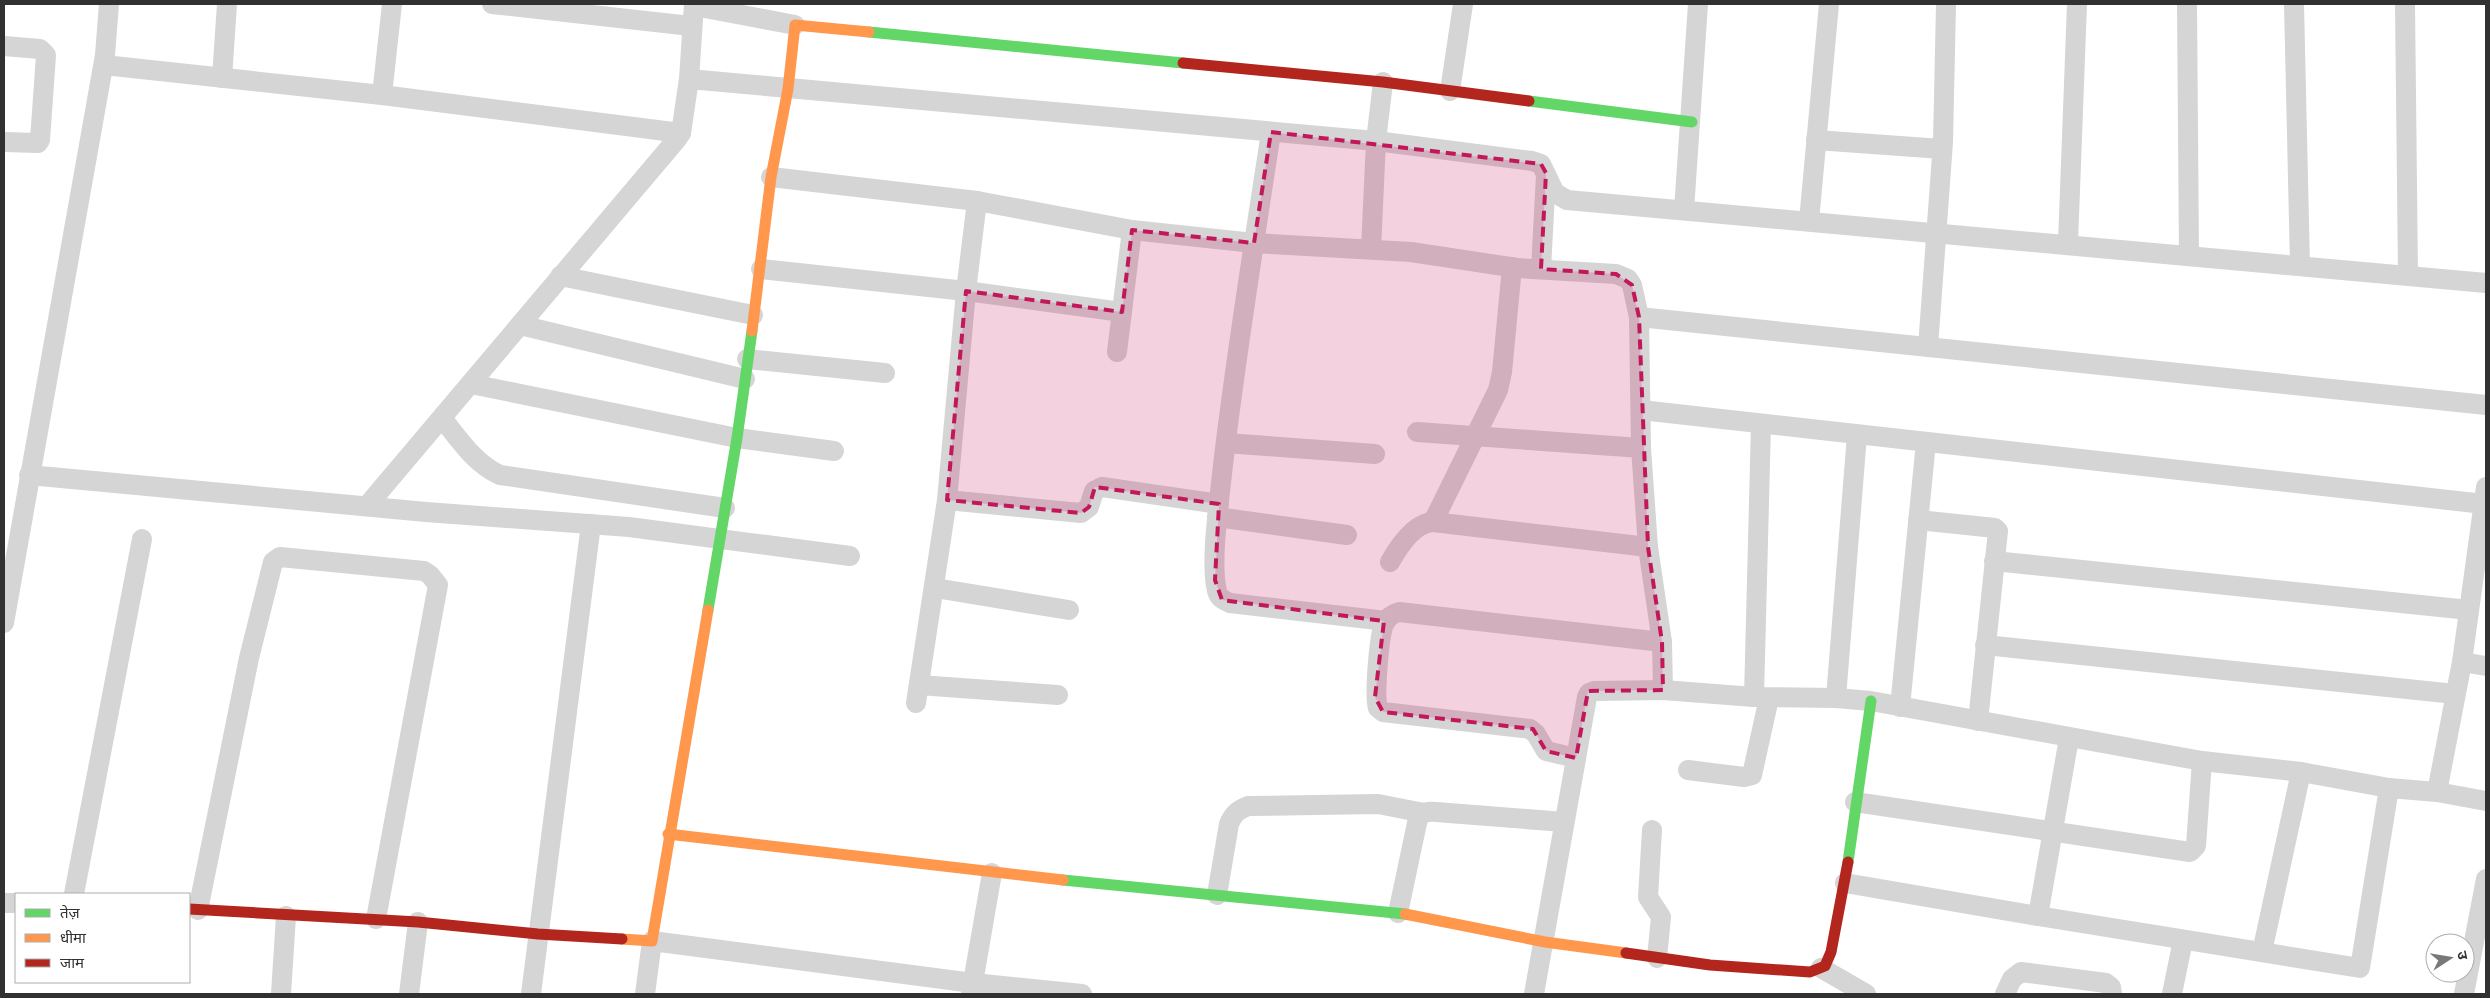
<svg xmlns="http://www.w3.org/2000/svg" width="2490" height="998" font-family="'Golos Text','Noto Sans Devanagari',sans-serif">
<style>
.lines{fill:none;stroke-linecap:round;stroke-linejoin:round}
.street{stroke:#d5d5d5;stroke-width:20}
.fast{stroke:#63d668;stroke-width:11}
.slow{stroke:#ff974d;stroke-width:11}
.jam{stroke:#b3261e;stroke-width:11}
.marked{fill:#c2185b;fill-opacity:0.2;stroke:#c2185b;stroke-width:4;stroke-dasharray:10 6;stroke-linejoin:round}
</style>
<rect width="100%" height="100%" fill="#fff"/>
<g class="lines">
<g class="street">
<path d="M492,4L691,26"/>
<path d="M2187,4L2189,256"/>
<path d="M2294,4L2300,266"/>
<path d="M2405,4L2408,276"/>
<path d="M694,6L795,25"/>
<path d="M4,46L40,49L46,55L40,140L38,143L4,142"/>
<path d="M104,65L382,95L681,133"/>
<path d="M222,78L227,4"/>
<path d="M689,79L1376,141L1532,161L1541,164L1555,193L1567,200C1874,225 2180,256 2486,283"/>
<path d="M1450,91L1463,4"/>
<path d="M382,95L392,4"/>
<path d="M1271,132C1254,245 1235,359 1222,474C1219,504 1210,562 1217,591C1219,599 1224,600 1230,603L1386,621"/>
<path d="M1816,140L1942,149"/>
<path d="M771,177L977,201L1132,230L1254,243L1411,252L1517,268L1616,274L1628,279L1632,285L1639,317L1641,448L1648,547L1662,642L1663,690"/>
<path d="M1684,210L1698,4"/>
<path d="M1809,221L1829,4"/>
<path d="M2068,243L2077,4"/>
<path d="M1371,249L1376,141L1383,82"/>
<path d="M761,269L966,291L1122,312"/>
<path d="M1541,269L1546,175"/>
<path d="M560,276L753,315"/>
<path d="M1639,317L2486,405"/>
<path d="M520,325L745,379"/>
<path d="M1928,347L1943,142L1946,4"/>
<path d="M1117,352L1132,230"/>
<path d="M747,359L885,373"/>
<path d="M471,384L737,438L834,451"/>
<path d="M1641,410L2484,504"/>
<path d="M442,418C459,439 475,464 500,475L725,508"/>
<path d="M1417,432L1641,448"/>
<path d="M1226,443L1375,454"/>
<path d="M29,475L426,512L629,527L850,556"/>
<path d="M947,500L1081,513L1089,507L1094,491L1102,487L1219,504"/>
<path d="M367,506L677,139L681,133L689,79L694,4"/>
<path d="M1217,517L1347,535"/>
<path d="M1918,520L1995,528L1998,531L1978,721"/>
<path d="M1433,522L1498,390L1502,372L1512,267"/>
<path d="M1994,561L2469,610"/>
<path d="M1390,562C1399,546 1414,523 1433,522L1648,547"/>
<path d="M935,588L1069,610"/>
<path d="M4,623L105,55L109,4"/>
<path d="M1985,645L2455,694"/>
<path d="M2462,662L2486,666"/>
<path d="M919,685L1058,695"/>
<path d="M1754,697L1761,424"/>
<path d="M1836,698L1857,435"/>
<path d="M916,703L947,500L966,291L977,201"/>
<path d="M1900,707L1926,442"/>
<path d="M2069,738L2038,916L2360,968L2389,788"/>
<path d="M1576,758L1546,751L1536,734L1530,729L1383,712L1378,708C1374,696 1379,637 1384,624C1387,618 1392,614 1399,612L1662,642"/>
<path d="M1688,770L1744,777L1752,775L1769,698"/>
<path d="M2437,792L2462,662L2486,487"/>
<path d="M1855,802L2190,852L2196,846L2202,761"/>
<path d="M1652,830L1648,897L1661,917L1657,958"/>
<path d="M1845,883L2038,916"/>
<path d="M74,894L142,539"/>
<path d="M1217,895L1229,824C1233,814 1238,810 1248,806L1378,804L1424,813"/>
<path d="M4,903H16"/>
<path d="M198,910L249,658L273,562L280,557L424,571L430,575L438,585L376,919"/>
<path d="M1398,913L1417,823C1419,813 1426,811 1436,812L1564,822"/>
<path d="M2262,952L2301,772"/>
<path d="M1821,968L1866,994"/>
<path d="M281,994L286,916"/>
<path d="M409,994L418,922"/>
<path d="M531,994L591,524"/>
<path d="M645,994L652,941L973,983L1082,994"/>
<path d="M971,994L992,873"/>
<path d="M1534,994L1587,697L1589,693L1594,691L1663,690L1754,697L1836,698L1871,701L2202,761L2301,772L2389,788L2437,792L2486,801"/>
<path d="M2005,994L2012,979L2021,972L2106,983L2111,987L2112,994"/>
<path d="M2172,994L2183,940"/>
<path d="M2464,994L2486,879"/>
</g>
<g class="fast">
<path d="M869,32L1183,63"/>
<path d="M1529,101L1692,122"/>
<path d="M708,610L737,438L752,331"/>
<path d="M1848,862L1871,701"/>
<path d="M1063,880L1405,914"/>
</g>
<g class="slow">
<path d="M752,331L771,177L788,89L795,25L869,32"/>
<path d="M668,834L1063,880"/>
<path d="M1405,914L1545,942L1626,953"/>
<path d="M622,939L652,941L708,610"/>
</g>
<g class="jam">
<path d="M1183,63L1383,82L1529,101"/>
<path d="M189,909L418,922L538,934L622,939"/>
<path d="M1626,953L1710,965L1810,972L1825,966L1831,952L1848,862"/>
</g>
</g>
<path class="marked" d="M1271,132L1541,164L1546,173L1541,269L1616,274L1632,285L1639,317L1648,547L1662,642L1663,690L1588,691L1576,758L1546,751L1533,729L1383,712L1375,697L1384,621L1222,600L1215,580L1219,504L1095,487L1089,507L1081,513L947,500L966,291L1122,312L1132,230L1254,243Z"/>
<rect width="2490" height="998" fill="none" stroke="#313131" stroke-width="10"/>
<rect x="15" y="893" width="175" height="90" fill="#ffffff" stroke="#adadad"/>
<rect x="25" y="909" width="25" height="8" fill="#63d668" stroke="#adadad"/>
<text x="60" y="918" font-size="15" fill="#313131">तेज़</text>
<rect x="25" y="934" width="25" height="8" fill="#ff974d" stroke="#adadad"/>
<text x="60" y="943" font-size="15" fill="#313131">धीमा</text>
<rect x="25" y="959" width="25" height="8" fill="#b3261e" stroke="#adadad"/>
<text x="60" y="968" font-size="15" fill="#313131">जाम</text>
<g transform="translate(2450 958) rotate(78)"><circle r="24" fill="#ffffff" stroke="#adadad"/>
<path d="M0-4L9 19L0 12L-9 19Z" fill="#797979"/>
<text y="-8" font-size="14" font-weight="bold" text-anchor="middle" fill="#313131">उ</text>
</g>
</svg>
